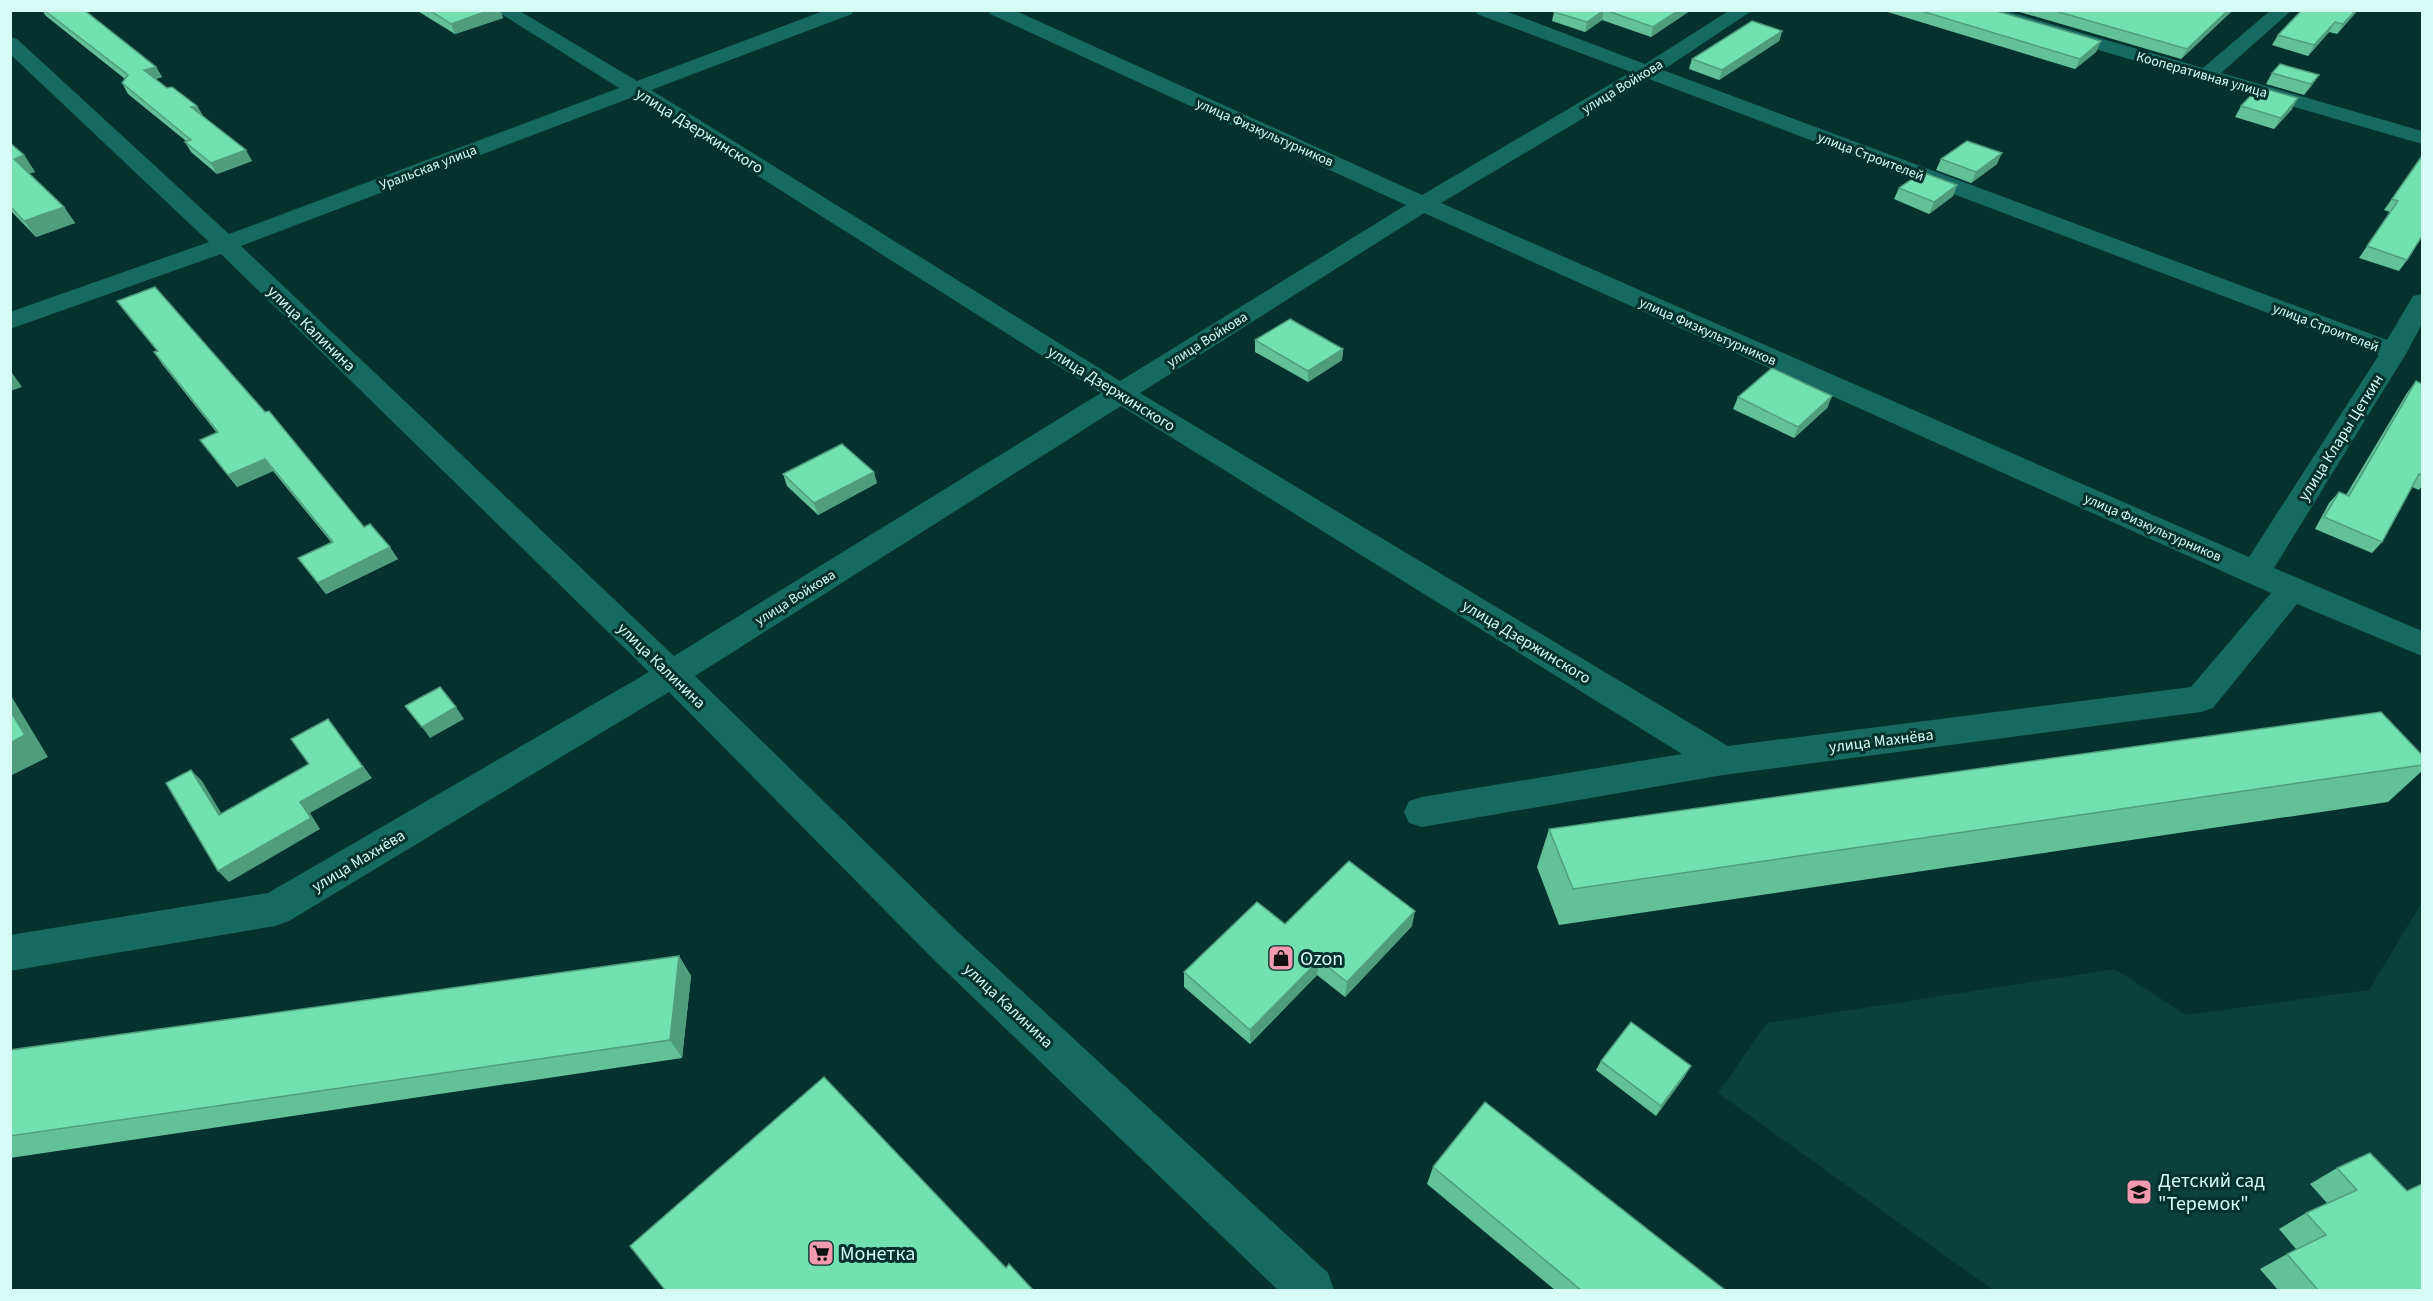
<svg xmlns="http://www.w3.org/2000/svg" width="2433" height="1301" font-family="'Source Sans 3',sans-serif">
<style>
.built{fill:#0b403b}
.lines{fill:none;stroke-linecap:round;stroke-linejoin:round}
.minor{fill:#166a61;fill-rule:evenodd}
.wall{fill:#63c199}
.shaded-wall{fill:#509d7d}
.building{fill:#73e0b2;stroke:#509d7d;stroke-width:1.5}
.labels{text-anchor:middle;stroke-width:6;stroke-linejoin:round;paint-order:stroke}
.far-street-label{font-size:14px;fill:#d6fbf4;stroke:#06322d}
.street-label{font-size:16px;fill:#d6fbf4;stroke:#06322d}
.near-poi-label{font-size:20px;fill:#d6fbf4;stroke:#06322d;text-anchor:start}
</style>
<rect width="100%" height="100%" fill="#06322d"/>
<path class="built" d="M2422,902V1290H1993L1718,1093L1767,1023L2115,969L2186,1015L2369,990Z"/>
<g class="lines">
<g class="minor">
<path d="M495,10H518L637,81L826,10H854L852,14L651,90L1120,381L1406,205L990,14L988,10H1014L1422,195L1631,72L1477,14L1475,10H1503L1645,64L1730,10H1753L1663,70L2387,340L2413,296L2422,294V324L2407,352L2274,568L2422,631V656L2297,604L2213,708L2201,712L1723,775L1422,827L1409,823L1404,812L1409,801L1422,797L1682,754L1121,406L695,676L960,934L1328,1273L1334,1290H1278L932,958L669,692L289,921L275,926L10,971V935L268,893L649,672L221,254L10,329V312L209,242L10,54V37L17,39L229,234L619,88ZM1649,79L2379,355L2249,557L1441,203ZM633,97L1101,393L674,656L241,246ZM1424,213L2244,581L2271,593L2191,687L1728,746L1140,393Z"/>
<path d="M1972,10H2003L2203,68L2271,10H2292L2221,73L2422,131V144L1974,14Z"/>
</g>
</g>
<g class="wall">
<path d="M42,10H84L156,67L162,77L155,79L167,88L197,106L203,116L252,161L217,174L191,152L185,142L186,141L128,94L122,83L125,79L46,16Z"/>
<path d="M416,10H500L503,18L455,34Z"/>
<path d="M1556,10H1691L1651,37L1602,20L1585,32L1552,21L1554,12Z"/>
<path d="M1881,10H1993L2101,41L2096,52L2075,69Z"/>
<path d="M2013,10H2233L2181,59Z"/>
<path d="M2358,10L2337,34L2329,32L2308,56L2272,45L2278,35Z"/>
<path d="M1782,31L1779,41L1719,80L1689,69L1692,59Z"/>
<path d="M2272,73L2319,75L2312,85L2304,95L2266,84Z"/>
<path d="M2241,106L2292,109L2274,129L2235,117Z"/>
<path d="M10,143L24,155L35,172L29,173L64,207L75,223L36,237L13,213L10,210Z"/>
<path d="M2422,156L2407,260L2399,271L2359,258L2390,212L2384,210Z"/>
<path d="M1941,159L1997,164L1971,183L1936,170Z"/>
<path d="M1957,185L1953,196L1929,214L1894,199L1899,188Z"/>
<path d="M117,301L364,527L398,559L326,594L298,558L331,542L273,471L237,487L200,440L217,433L162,364L154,352L157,351L125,312Z"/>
<path d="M1255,340L1343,349L1342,360L1308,382L1255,352Z"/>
<path d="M2416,381L2422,384V486L2419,490L2412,487L2382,542L2372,553L2315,529L2329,503L2339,492L2346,495L2407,393Z"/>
<path d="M1832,396L1827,408L1794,438L1733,409L1738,397Z"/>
<path d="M783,474L877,483L818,515L787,486Z"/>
<path d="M2422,755V771L2388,802L1559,925L1537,867L1549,829Z"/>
<path d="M1285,924L1412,926L1345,997L1317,975L1250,1044L1184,987V972Z"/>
<path d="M679,956L691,976L682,1058L10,1158V1050Z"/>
<path d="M1601,1061L1685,1076L1656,1116L1596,1070Z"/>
<path d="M2370,1153L2422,1290H2278L2260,1269L2296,1249L2279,1229L2306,1213L2327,1203L2310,1184L2337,1168Z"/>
<path d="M1433,1167L1725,1290H1555L1427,1184Z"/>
</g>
<g class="shaded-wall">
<path d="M490,10H500L503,18L455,34L451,24Z"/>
<path d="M1604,10L1602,20L1585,32L1587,22Z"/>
<path d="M1679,10H1691L1651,37L1653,27Z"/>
<path d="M2228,10H2233L2181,59L2187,49Z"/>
<path d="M2356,10H2358L2337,34L2343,24Z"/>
<path d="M2335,22L2329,32L2308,56L2314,45Z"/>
<path d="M1782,31L1779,41L1719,80L1722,70Z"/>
<path d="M2101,41L2096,52L2075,69L2080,59Z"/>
<path d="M156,67L162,77L150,81L144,70Z"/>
<path d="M2319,75L2312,85L2304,95L2311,84Z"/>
<path d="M2298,98L2292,109L2274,129L2281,118Z"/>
<path d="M197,106L203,116L191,107Z"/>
<path d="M246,150L252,161L217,174L211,163Z"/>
<path d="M2002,153L1997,164L1971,183L1976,172Z"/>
<path d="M24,155L35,172L26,175L14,159Z"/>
<path d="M1957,185L1953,196L1929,214L1934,202Z"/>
<path d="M64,207L75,223L36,237L24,221Z"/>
<path d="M1343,349L1342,360L1308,382V371Z"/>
<path d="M10,370L22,387L10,391Z"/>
<path d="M1832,396L1827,408L1794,438L1798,427Z"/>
<path d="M265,459L273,471L237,487L228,475Z"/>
<path d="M874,472L877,483L818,515L814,503Z"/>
<path d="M390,547L398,559L326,594L318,583Z"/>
<path d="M10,694L48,757L10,776Z"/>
<path d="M456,707L464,719L430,738L422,727Z"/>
<path d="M328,719L372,778L310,813L320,829L229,882L218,871L300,802Z"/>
<path d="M191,770L202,781L229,826L219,815Z"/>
<path d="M1415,911L1412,926L1345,997L1347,982Z"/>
<path d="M679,956L691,976L682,1058L670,1040Z"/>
<path d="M1319,960L1317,975L1250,1044V1030Z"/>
<path d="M1691,1066L1685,1076L1656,1116L1661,1106Z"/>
</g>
<g class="building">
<path d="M44,10H84L156,67L144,70L167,88L172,87L197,106L191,107L246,150L211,163L185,142L191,140L122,83L128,75Z"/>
<path d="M429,10H490L451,24Z"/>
<path d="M1556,10H1604L1587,22L1554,12Z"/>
<path d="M1605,10H1679L1653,27Z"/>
<path d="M1918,10H1993L2101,41L2080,59Z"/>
<path d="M2052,10H2228L2187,49Z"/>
<path d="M2302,10H2356L2343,24L2335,22L2314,45L2278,35Z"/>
<path d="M1752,21L1782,31L1722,70L1692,59Z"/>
<path d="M2280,64L2319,75L2311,84L2272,73Z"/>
<path d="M2259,87L2298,98L2281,118L2241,106Z"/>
<path d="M1967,141L2002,153L1976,172L1941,159Z"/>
<path d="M10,143L24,155L14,159L64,207L24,221L10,206Z"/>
<path d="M2422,156V236L2407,260L2367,246L2398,201L2392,199Z"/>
<path d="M1922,172L1957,185L1934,202L1899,188Z"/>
<path d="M155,287L265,412L269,411L364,527L370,524L390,547L318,583L298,558L333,542L265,459L228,475L200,440L218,432L154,352L158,351L117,301Z"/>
<path d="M1290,319L1343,349L1308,371L1255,340Z"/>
<path d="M1772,368L1832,396L1798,427L1738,397Z"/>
<path d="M2416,381L2422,384V475L2419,474L2382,542L2324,517L2339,492L2349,496Z"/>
<path d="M842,444L874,472L814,503L783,474Z"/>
<path d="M440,687L456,707L422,727L405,706Z"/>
<path d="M10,710L25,735L10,743Z"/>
<path d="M2381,712L2422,755V765L1573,889L1549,829Z"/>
<path d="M328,719L363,767L300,802L311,818L218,871L166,783L191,770L219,815L309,764L291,739Z"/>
<path d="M1349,861L1415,911L1347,982L1319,960L1250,1030L1184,972L1257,902L1285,924Z"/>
<path d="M679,956L670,1040L10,1136V1050Z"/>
<path d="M1631,1022L1691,1066L1661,1106L1601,1061Z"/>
<path d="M824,1077L1006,1268L1009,1264L1033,1290H665L630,1246Z"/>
<path d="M1485,1102L1725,1290H1581L1433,1167Z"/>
<path d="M2370,1153L2407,1191L2422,1184V1290H2318L2287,1254L2326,1235L2306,1213L2357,1190L2337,1168Z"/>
</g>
<defs>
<g id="shop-square" transform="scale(1.35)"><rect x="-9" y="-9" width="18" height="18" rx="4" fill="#f29ab0" stroke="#06322d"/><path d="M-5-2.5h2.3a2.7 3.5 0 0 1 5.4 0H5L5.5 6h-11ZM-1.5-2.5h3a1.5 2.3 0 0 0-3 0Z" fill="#111"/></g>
<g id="school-square" transform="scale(1.35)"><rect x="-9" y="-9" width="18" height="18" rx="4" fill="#f29ab0" stroke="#06322d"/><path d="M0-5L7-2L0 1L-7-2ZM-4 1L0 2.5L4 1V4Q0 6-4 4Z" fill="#111"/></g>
<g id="supermarket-square" transform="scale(1.35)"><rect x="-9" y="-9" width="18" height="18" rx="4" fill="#f29ab0" stroke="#06322d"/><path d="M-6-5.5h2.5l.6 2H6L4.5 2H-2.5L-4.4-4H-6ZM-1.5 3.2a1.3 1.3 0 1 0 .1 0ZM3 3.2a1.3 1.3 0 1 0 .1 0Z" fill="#111"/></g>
</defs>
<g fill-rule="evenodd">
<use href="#shop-square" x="1281" y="958"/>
<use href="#school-square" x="2139" y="1192"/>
<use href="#supermarket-square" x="821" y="1253"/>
</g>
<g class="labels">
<g class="far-street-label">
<text transform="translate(2202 74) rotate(16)" y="5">Кооперативная улица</text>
<text transform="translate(1622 86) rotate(-31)" y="5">улица Войкова</text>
<text transform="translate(1265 132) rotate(24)" y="5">улица Физкультурников</text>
<text transform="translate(1871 156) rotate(21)" y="5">улица Строителей</text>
<text transform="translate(428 167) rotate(-21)" y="5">Уральская улица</text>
<text transform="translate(2326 327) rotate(21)" y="5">улица Строителей</text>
<text transform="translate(1708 331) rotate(24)" y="5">улица Физкультурников</text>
<text transform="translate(1207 339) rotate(-32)" y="5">улица Войкова</text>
<text transform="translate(2153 527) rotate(24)" y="5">улица Физкультурников</text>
<text transform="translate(795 597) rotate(-32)" y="5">улица Войкова</text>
</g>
<g class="street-label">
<text transform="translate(700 130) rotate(32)" y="6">улица Дзержинского</text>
<text transform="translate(312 328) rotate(44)" y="6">улица Калинина</text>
<text transform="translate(1112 388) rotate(32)" y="6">улица Дзержинского</text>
<text transform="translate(2340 437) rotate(-58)" y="6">улица Клары Цеткин</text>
<text transform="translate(1527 641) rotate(31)" y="6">улица Дзержинского</text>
<text transform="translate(662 665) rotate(44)" y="6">улица Калинина</text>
<text transform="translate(1881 740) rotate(-7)" y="6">улица Махнёва</text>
<text transform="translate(358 860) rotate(-31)" y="6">улица Махнёва</text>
<text transform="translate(1009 1005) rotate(43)" y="6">улица Калинина</text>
</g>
<g class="near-poi-label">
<text x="1300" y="965">Ozon</text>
<text x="2158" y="1187">Детский сад<tspan x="2158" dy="23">"Теремок"</tspan></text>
<text x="840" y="1260">Монетка</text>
</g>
</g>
<rect width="2433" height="1301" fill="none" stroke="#d6fbf4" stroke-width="24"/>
</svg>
